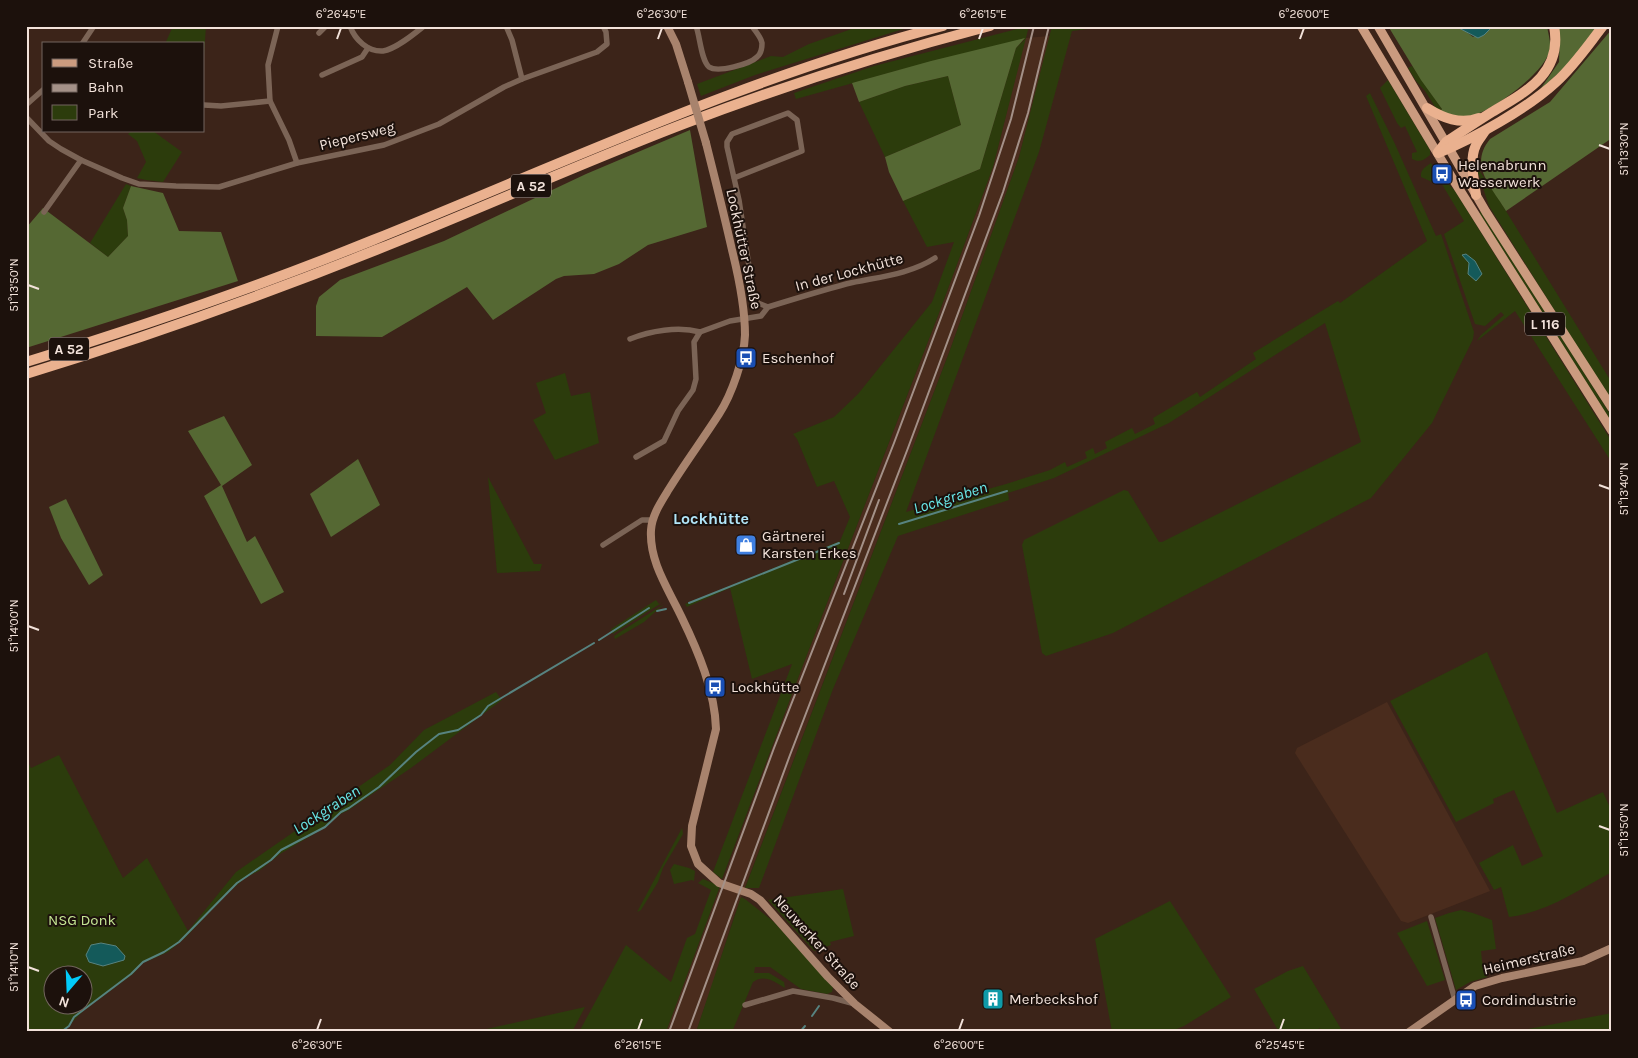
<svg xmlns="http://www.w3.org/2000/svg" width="1638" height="1058" font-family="Karla,sans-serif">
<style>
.built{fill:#4a2c1d}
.green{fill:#2c3c0c;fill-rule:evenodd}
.forest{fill:#556833}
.water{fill:#145a5a;stroke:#578380}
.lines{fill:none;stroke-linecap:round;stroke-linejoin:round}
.stream{stroke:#578380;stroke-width:2}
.street{stroke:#7b6456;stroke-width:5.5}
.secondary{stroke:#a8836d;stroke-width:8}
.primary{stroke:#cb9b7f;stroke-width:9}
.highway{stroke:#eab18f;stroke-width:10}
.rail{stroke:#a49188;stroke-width:2}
.secondary-bridge{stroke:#a8836d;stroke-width:8}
.ticks{fill:none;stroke:#f2e2da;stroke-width:2}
.labels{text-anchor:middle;stroke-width:4;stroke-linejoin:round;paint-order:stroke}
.shield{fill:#1c110c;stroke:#b2a39c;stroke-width:1}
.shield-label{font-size:14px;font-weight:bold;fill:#f2e2da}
.street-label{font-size:15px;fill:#f2e2da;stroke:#1c110c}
.poi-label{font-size:15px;fill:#f2e2da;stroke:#1c110c;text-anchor:start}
.park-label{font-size:15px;fill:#c4e593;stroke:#1c110c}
.water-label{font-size:16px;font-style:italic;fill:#69e7e8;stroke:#1c110c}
.neighbourhood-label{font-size:16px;font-weight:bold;fill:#b1e5f8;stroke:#1c110c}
.neatline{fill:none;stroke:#f2e2da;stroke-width:2}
.ticks-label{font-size:12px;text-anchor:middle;fill:#f2e2da}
</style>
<rect width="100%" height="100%" fill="#3c2419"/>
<g class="built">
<path d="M1050,36L1019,157L950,350L734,916L713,983L696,1032H666L803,665L939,313L993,167L1025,38Z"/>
<path d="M1387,702L1490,891L1408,923L1401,921L1295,753L1297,748Z"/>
</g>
<g class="green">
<path d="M173,26H206L204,55V44H165Z"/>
<path d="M860,26H913L755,75L701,96L697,84L771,56L783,57L809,44Z"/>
<path d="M1029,26L993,167L939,313L803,665L722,879L713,872L792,664L752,679L730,588L687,607L685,604L840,541L850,517L834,481L817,487L797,439L793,434L834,417L858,394L932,302L954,242L927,247L903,201L980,169L1016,48L1025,39L896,71L796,99L794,93L874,66Z"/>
<path d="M1052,26H1110L1072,31L1039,152L906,512L1006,484L1050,470L1065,462L1067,467L1087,458L1085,452L1093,448L1095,454L1107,448L1105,442L1132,428L1135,434L1155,424L1153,418L1197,392L1200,397L1256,359L1253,353L1338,301L1340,303L1427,241L1366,96L1370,93L1395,144L1436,236L1441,234L1474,332L1473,339L1432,423L1371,498L1113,633L1046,656L1042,653L1022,545L1024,540L1124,490L1128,491L1159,542H1162L1361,442L1325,323L1169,423L1054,478L1008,493L1009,500L898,536L833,689L759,888H745L950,350L1019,157Z"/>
<path d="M1412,66L1442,109L1439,113L1425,91L1416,81L1408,68Z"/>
<path d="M948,76L961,125L885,157L859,102L905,86Z"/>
<path d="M1388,80L1430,150V155C1424,160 1420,163 1412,159V153L1417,152L1405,126L1401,128L1397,123L1380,88Z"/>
<path d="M131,131H153L182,152L163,182L146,180L137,178L146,162L137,141L128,134Z"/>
<path d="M1431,163L1441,180L1443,178L1455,191L1612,442V463L1515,311L1477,341L1481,335L1504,315L1501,312L1485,326L1475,324L1444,234L1464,221L1440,181L1434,177L1432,182L1421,177C1420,170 1425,167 1431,163Z"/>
<path d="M1475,164L1498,198L1612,383V402L1489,206Z"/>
<path d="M126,184L131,186L123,208L127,220L128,236L108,257L90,243Z"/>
<path d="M1482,211L1612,417V423L1479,213Z"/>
<path d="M565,373L571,396L590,392L599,443L555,460L533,420L546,413L536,383Z"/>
<path d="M488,477L534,564H542L540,571L497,573Z"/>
<path d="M656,600L659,604L663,602L613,634L611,629Z"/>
<path d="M664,604L644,622L615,639L614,636Z"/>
<path d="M1487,652L1557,813L1603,792L1612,812V872C1580,889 1546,913 1509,917L1501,887L1494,890L1479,863L1513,845L1522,866L1543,856L1514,790L1493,799L1494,803L1456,822L1390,701Z"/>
<path d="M496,692L502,700L411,768L347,811L338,815L319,831L280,854L259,871L245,878L229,892L185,938L168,952L143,963L133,974L83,1011L63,1032H26V758L31,768L59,755L123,878L147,858L188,931L236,872L390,765L424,730ZM52,976H82V1006H52Z"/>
<path d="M682,828L683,834L663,868L658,882L641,910L637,912Z"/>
<path d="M674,864L689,868L695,871L694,881L692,880L674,884L670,870Z"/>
<path d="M703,879L720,886L666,1032H579L626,945L671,982L687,938L695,934L711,890L698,883Z"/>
<path d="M843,889L854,936L830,942L831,945L814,951L768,900Z"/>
<path d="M741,897L745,899L774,922L833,987L832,992L827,994L801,989L770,967H755L754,973H769L784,982L785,988C774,981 764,974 753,982L732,1032H696Z"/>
<path d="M1170,901L1231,997L1184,1026L1169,1032H1112L1095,939Z"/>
<path d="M1461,910L1473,913L1492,920L1496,949L1481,951L1482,961L1487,977L1470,982L1456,990L1435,918L1449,913Z"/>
<path d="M1427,921L1445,980L1427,986L1397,933Z"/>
<path d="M1303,966L1343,1032H1322L1320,1028L1313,1032H1279L1254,989L1288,971Z"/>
<path d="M585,1007L572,1032H473Z"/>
<path d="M1612,1013V1032H1512Z"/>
</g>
<g class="forest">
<path d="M1388,26H1455L1464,30L1473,37L1491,28V26H1547C1548,33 1551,42 1550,49C1547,72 1485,118 1462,118C1455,118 1446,114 1439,113L1442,109L1421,80Z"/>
<path d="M1558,26H1599L1566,66L1539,91L1559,62L1560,36Z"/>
<path d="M1612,29V138L1506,211C1492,187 1468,166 1490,139L1550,102Z"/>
<path d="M1025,38L1016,48L980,169L903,201L889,172L885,157L961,125L948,76L905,86L859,102L852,83L931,61Z"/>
<path d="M690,130L707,227L648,245L619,264L594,274L564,276L556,279L493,320L467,287L382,337L316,336V306L319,297L340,280L444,241L586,174Z"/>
<path d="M131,186L163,193L179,231L221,232L238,281L26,348V335L28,334L26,329V228L43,208L108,257L128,236L127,220L123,208Z"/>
<path d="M224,416L252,465L222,486L247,542L255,536L284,592L261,604L204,496L221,485L188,431Z"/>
<path d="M358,459L380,505L331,537L310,494Z"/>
<path d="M66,499L103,575L89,585L61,538L49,507Z"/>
</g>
<g class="water">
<path d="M1455,26H1491V28L1484,35L1478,38Z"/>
<path d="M1466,254L1475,261L1482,274L1476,281L1468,274L1469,263L1462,255Z"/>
<path d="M101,943L116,946L125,956L124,960L103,966L89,962L86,955L91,945Z"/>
</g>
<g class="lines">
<g class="stream">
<path d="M899,524L1007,491"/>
<path d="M689,603L839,543"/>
<path d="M657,611L666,609"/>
<path d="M599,640L649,608"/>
<path d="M812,1016L819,1006"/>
<path d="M61,1032L69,1026L74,1017L131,974L143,962L164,952L179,942L237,883L271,860L281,850L325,827L341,812L349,808L379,787L416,752L439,734L458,730L481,715L488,706L503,697L594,643"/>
<path d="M800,1032L805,1026"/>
</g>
<g class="street">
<path d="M278,26L268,65L270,101L289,140L297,163"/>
<path d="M350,26C355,40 368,52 383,51C396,49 414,34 424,26"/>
<path d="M506,26L512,40L522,79"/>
<path d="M696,26C700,36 701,60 709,67C718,73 750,64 757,57C761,54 762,47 762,43C761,37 755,31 752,26"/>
<path d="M319,33L326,26"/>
<path d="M82,44L94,26"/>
<path d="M322,75L362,57L368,48"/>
<path d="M26,105L44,89"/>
<path d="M204,105L221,106L270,101"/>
<path d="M26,117L49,141L61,149L81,160L122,178L139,184L176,186L219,187L297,163L384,145L439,124L504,87L522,79L597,52L607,44L606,32L603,26"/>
<path d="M734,178L802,151L797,120L788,113L732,134L727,142V147L739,200L753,293L758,303L768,307"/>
<path d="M44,212L81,160"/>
<path d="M630,339C650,331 678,326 700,332"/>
<path d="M636,457L664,441L678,411L693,390L696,379L694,342L700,332L730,321L761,316L768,307C794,299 820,291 846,284C876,277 909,275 935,258"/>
<path d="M603,545L642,520H652"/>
<path d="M1431,917L1455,1000"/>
<path d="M745,1005L793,991L833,998L855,1004"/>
</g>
<g class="secondary">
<path d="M667,26L676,44L688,82"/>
<path d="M706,143C715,179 724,214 732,250C739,278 745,306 745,335C744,359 732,394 719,414C703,439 685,463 669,489C661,502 652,515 651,530C649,562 669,590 682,618C698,651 715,691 716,729L692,826L691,846L698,864L719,883L751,894L760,900L828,977L855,1004L890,1032"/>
<path d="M1409,1032L1475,986L1502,978L1583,961L1612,948"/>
</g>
<g class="primary">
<path d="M1361,26L1454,181L1612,431"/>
<path d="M1378,26L1486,212L1612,408"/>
</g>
<g class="highway">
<path d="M1427,108C1443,118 1460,125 1479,118"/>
<path d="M1438,152L1446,142C1461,132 1476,122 1492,112C1526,92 1563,73 1554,26"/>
<path d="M1438,153C1473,139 1528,108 1556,82C1574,66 1588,45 1603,26"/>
<path d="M1476,195C1474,180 1469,159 1476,145C1478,140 1482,136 1485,131"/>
<path d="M26,362C143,326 260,286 373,240C562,164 746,77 943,26"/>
<path d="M26,374C144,338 261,296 376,250C480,209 581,163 686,123C786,85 887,53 990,26"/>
</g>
<g class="rail">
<path d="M844,594L879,500"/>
<path d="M669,1032L774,748L894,443L979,216L1011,119L1034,26"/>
<path d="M688,1032L790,755L908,448L1003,192L1028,113L1049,26"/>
</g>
<path class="secondary-bridge" d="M688,82L706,143"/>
</g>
<path class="ticks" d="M337,39L341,28M658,39L662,28M979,39L983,28M1300,39L1304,28M1599,145L1610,149M28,285L39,289M1599,485L1610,489M28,626L39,630M1599,826L1610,830M28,967L39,971M317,1030L321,1019M638,1030L642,1019M959,1030L963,1019M1280,1030L1284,1019"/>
<defs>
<g id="bus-square" transform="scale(1.125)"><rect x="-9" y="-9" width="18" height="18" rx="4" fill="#1a4fb4" stroke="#1c110c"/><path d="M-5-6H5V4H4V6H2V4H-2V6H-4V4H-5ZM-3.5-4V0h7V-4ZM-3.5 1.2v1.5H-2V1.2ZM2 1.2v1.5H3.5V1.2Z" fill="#fff"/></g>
<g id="shop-square" transform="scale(1.125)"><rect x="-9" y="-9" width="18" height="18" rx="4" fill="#3f7fe0" stroke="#1c110c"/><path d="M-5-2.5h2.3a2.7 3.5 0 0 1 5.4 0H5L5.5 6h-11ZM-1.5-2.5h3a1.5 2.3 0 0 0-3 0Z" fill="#fff"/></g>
<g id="building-square" transform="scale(1.125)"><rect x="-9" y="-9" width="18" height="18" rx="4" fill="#0f9aa8" stroke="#1c110c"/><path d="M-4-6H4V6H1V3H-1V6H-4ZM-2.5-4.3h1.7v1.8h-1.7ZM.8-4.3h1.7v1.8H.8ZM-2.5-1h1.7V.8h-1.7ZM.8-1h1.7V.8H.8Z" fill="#fff"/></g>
</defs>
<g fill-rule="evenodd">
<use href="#bus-square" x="1442" y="174"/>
<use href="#bus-square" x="746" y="358"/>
<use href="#shop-square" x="746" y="545"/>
<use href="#bus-square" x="715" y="687"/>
<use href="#building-square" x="993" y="999"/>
<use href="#bus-square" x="1466" y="1000"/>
</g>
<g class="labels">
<g class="shield">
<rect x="511" y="174.5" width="40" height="23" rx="4"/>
<rect x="1525" y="312.5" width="40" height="23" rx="4"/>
<rect x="49" y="337.5" width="40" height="23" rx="4"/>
</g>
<g class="shield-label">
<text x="531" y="191">A 52</text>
<text x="1545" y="329">L 116</text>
<text x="69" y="354">A 52</text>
</g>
<g class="street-label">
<text transform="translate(357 136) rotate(-14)" y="5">Piepersweg</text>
<text transform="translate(744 249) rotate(78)" y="5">Lockhütter Straße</text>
<text transform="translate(849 272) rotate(-15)" y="5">In der Lockhütte</text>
<text transform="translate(817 942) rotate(48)" y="5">Neuwerker Straße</text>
<text transform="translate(1529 959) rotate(-13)" y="5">Heimerstraße</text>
</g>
<g class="poi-label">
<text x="1458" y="170">Helenabrunn<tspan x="1458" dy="17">Wasserwerk</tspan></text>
<text x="762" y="363">Eschenhof</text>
<text x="762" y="541">Gärtnerei<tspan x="762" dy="17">Karsten Erkes</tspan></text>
<text x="731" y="692">Lockhütte</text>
<text x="1009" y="1004">Merbeckshof</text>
<text x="1482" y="1005">Cordindustrie</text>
</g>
<g class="park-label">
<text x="82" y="925">NSG Donk</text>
</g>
<g class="water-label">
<text transform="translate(950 497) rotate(-17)" y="6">Lockgraben</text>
<text transform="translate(326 809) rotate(-33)" y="6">Lockgraben</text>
</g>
<g class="neighbourhood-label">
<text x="711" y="524">Lockhütte</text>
</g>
</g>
<rect width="1638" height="1058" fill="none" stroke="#1c110c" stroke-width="55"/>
<rect x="42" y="42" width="162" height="90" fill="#1c110c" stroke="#72655e"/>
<rect x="52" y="59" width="25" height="8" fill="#cb9b7f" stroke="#72655e"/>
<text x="88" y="68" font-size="15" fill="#f2e2da">Straße</text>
<rect x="52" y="84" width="25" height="8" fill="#a49188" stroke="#72655e"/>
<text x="88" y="92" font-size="15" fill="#f2e2da">Bahn</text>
<rect x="52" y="105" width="25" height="15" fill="#2c3c0c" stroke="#72655e"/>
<text x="88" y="118" font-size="15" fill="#f2e2da">Park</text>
<g transform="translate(68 990) rotate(199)"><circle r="24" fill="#1c110c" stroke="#72655e"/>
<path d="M0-4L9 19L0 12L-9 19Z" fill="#02cbf9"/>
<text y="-8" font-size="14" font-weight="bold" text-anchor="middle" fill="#f2e2da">N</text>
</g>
<rect x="28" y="28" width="1582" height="1002" class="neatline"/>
<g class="ticks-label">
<text x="341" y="18">6°26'45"E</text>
<text x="662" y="18">6°26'30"E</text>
<text x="983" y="18">6°26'15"E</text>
<text x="1304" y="18">6°26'00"E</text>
<text transform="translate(1624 149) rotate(-90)" y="4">51°13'30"N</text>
<text transform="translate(14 285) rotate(-90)" y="4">51°13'50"N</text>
<text transform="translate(1624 489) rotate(-90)" y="4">51°13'40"N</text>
<text transform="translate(14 626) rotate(-90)" y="4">51°14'00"N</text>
<text transform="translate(1624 830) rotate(-90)" y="4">51°13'50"N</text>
<text transform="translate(14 967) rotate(-90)" y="4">51°14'10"N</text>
<text x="317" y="1049">6°26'30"E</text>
<text x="638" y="1049">6°26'15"E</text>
<text x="959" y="1049">6°26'00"E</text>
<text x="1280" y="1049">6°25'45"E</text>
</g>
</svg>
